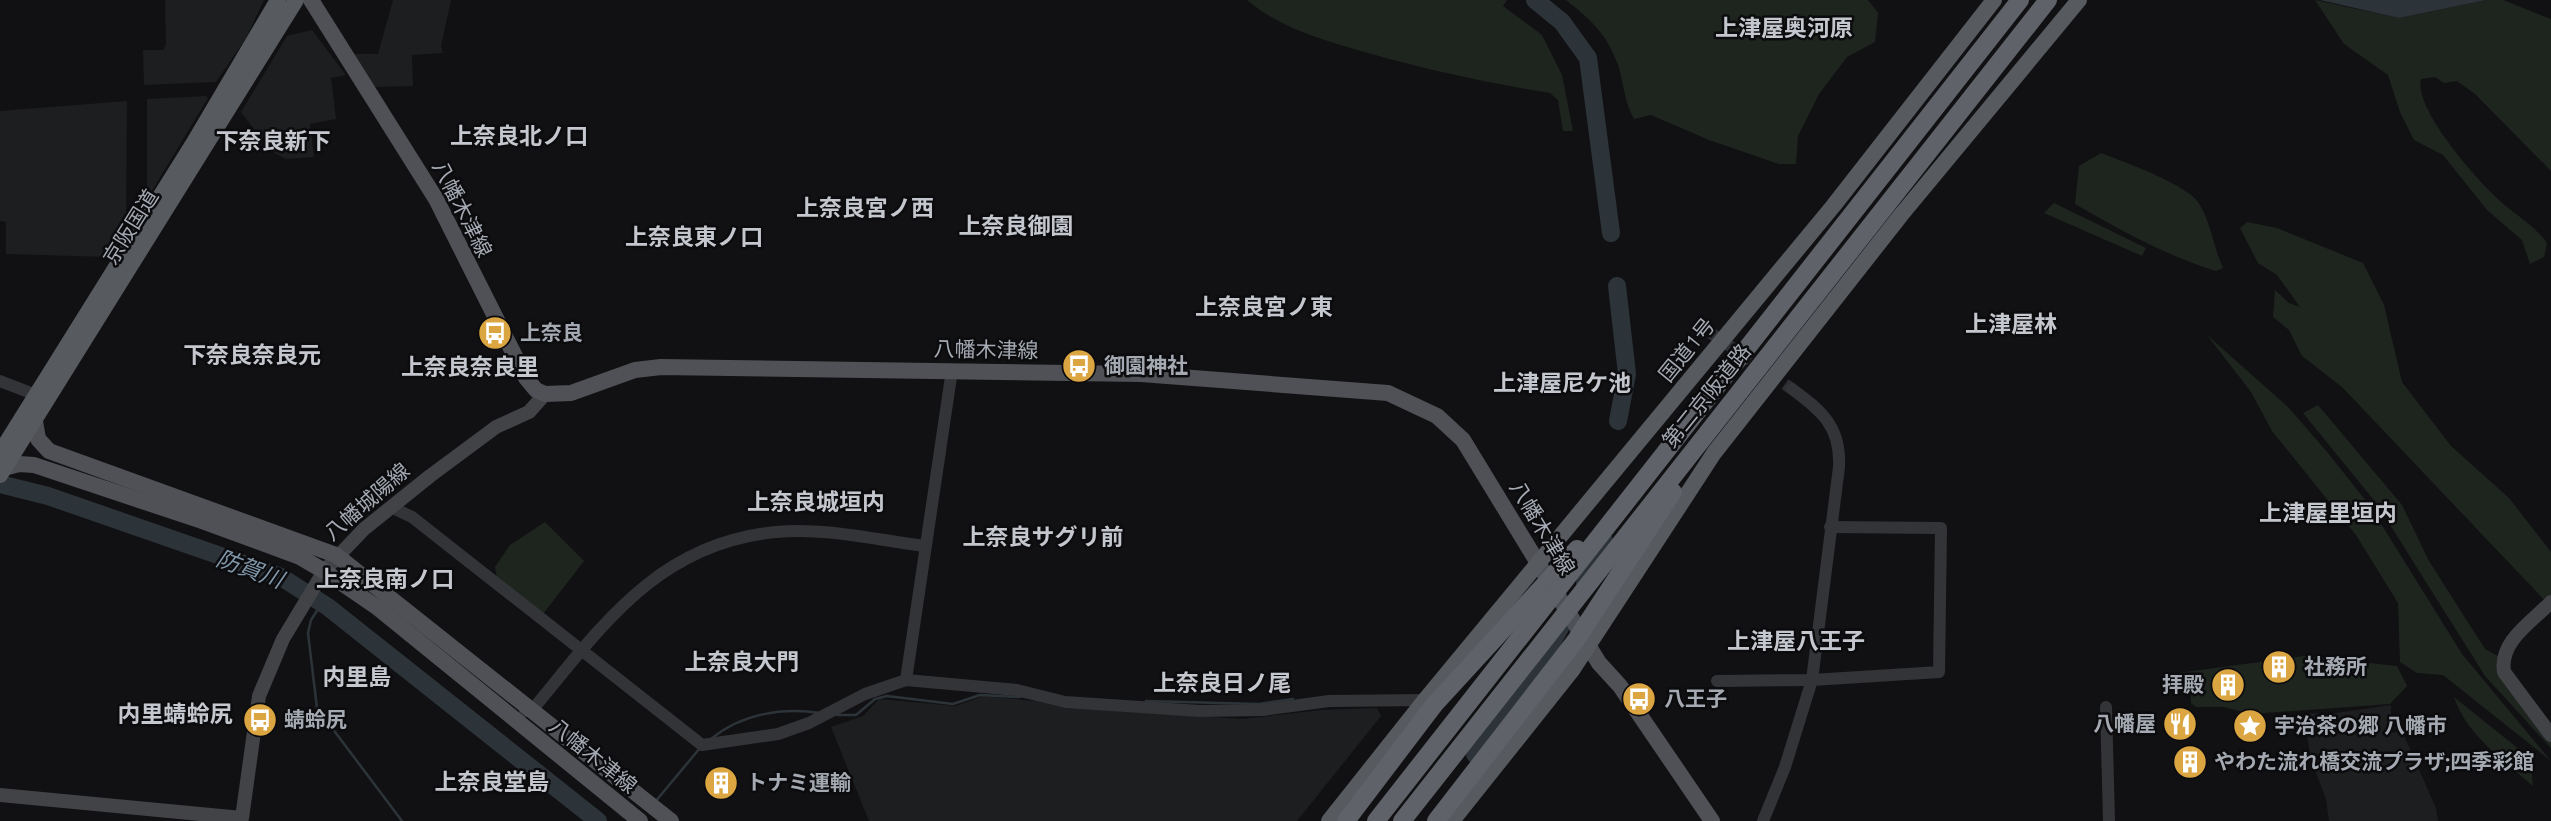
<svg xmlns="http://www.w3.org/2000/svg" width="2551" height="821" font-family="Ubuntu,'Noto Sans JP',sans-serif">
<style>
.built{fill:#1d1e1f}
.green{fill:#1e251f}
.water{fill:#2c343a}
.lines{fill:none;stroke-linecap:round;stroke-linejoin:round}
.stream{stroke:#2c343a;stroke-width:2.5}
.river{stroke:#2c343a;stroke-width:18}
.tertiary-tunnel{stroke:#2e2f33;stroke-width:12;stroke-dasharray:12 6;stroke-linecap:butt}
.tertiary{stroke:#333437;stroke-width:12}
.secondary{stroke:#414347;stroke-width:14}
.primary{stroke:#4f5156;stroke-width:16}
.trunk{stroke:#575a5f;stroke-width:16}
.motorway{stroke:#5f6268;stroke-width:18}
.labels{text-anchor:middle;stroke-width:5;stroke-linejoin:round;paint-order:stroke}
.street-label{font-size:21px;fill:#a4a9b2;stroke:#0c0c0e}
.poi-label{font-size:21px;font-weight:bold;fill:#a4a9b2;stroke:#0c0c0e;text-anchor:start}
.neighbourhood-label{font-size:23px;font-weight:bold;fill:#c5c7ce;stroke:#0c0c0e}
.water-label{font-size:23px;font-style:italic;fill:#7f96a9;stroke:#0c0c0e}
</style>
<rect width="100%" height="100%" fill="#111113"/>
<g class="built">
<path d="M165,0H264L246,38L216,82L144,85L143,50H163L166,44Z"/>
<path d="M393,0H451L441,46L443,53L412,55L413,86L374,87L352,54H378Z"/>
<path d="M312,30L346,75L331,78L336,119L310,124L314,157L286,159L271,151L241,112L287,36Z"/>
<path d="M206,96L208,98L147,199V99Z"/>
<path d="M127,101L126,230L110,257L6,254V222L0,221V111Z"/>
<path d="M983,696L1035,701L1064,708L1242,719L1322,710L1377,708L1381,716L1297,821H869L831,727L863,716L879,699L956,706Z"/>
<path d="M2391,705V733L2402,731L2436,808L2438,821H2329L2326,799L2311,760L2307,736L2309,713L2329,714Z"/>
</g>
<g class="green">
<path d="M1247,0H1507L1503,6L1542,35L1562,75L1573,131H1563L1558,100L1550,93C1488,83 1428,70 1368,53C1324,40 1283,30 1247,0Z"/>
<path d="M1566,0H1868L1878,13L1875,42L1847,57L1819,94L1798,136L1796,164H1779L1709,140L1651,115L1634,119C1624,102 1624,83 1618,65C1607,34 1591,20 1566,0Z"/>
<path d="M2315,0L2399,18L2486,0H2503L2551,19V171L2475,94L2457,81L2444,83L2435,77L2421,79C2413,110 2483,188 2507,207C2522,219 2535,227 2547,243L2544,257L2530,264L2522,240L2487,210L2443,155L2414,140L2400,112L2388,75L2344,44Z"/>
<path d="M2101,153C2122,161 2186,184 2198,202C2211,222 2213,246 2223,268L2216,271C2169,257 2118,229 2075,204L2079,166Z"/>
<path d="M2054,203L2146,248L2142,256L2044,213Z"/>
<path d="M2247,222L2277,228L2363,263L2384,305L2402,382L2451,446L2509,498L2551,552V607L2342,387L2302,356L2289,330L2273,317L2275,290L2289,303L2300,307L2277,275L2258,263L2240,228Z"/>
<path d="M2207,335L2288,407L2328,453L2370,506L2462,654L2551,761L2443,675L2417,673L2400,662L2398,603L2356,535L2272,431L2251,392Z"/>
<path d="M2318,405L2402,505L2429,561L2485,649L2500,657L2551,741V748L2485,676L2377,504L2303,413Z"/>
<path d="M545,522L584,561L543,614L497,578L495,567L510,545Z"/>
<path d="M2304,656L2397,666L2407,686L2390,704L2251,714L2224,707H2196L2191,703L2190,676L2170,678V674Z"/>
<path d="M2454,697L2530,758L2533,786C2504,761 2466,734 2454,697Z"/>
</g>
<path class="water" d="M2320,0H2486L2399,18Z"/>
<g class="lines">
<g class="stream">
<path d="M322,603L311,620L308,633L317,708L402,821"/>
<path d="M1146,701L1259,704L1293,699"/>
<path d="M837,715H856L875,699L887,696L953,704L980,695L1020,697"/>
<path d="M711,739C741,714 782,707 820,713"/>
<path d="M655,802L700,748"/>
</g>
<g class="river">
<path d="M1535,0L1562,22L1588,58L1611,233"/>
<path d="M1617,286L1627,374L1618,421"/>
<path d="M0,484L48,496L281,577L328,607L598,821"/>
<path d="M1585,583L1604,541"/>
<path d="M1475,754L1529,684L1561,626"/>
</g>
<path class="tertiary-tunnel" d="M1711,333L1792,389"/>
<g class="tertiary">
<path d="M0,381L44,398"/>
<path d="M393,508L412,517L702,745L778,734L809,723L865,694L906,680L1017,690L1065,702L1200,711L1263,710L1329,701L1425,700"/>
<path d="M906,680L952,370"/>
<path d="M1717,681L1812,680L1939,672L1941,528L1830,527"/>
<path d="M2106,707L2109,821"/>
<path d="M525,711L533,709C601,627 658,543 776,532C825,527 876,540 925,546"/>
<path d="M1763,821L1785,767L1812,680L1839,467C1841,427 1822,411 1792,389"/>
</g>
<g class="secondary">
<path d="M2551,602C2532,622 2499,641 2504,672L2551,735"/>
<path d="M0,795L242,818L259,696L283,639L324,571L364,529L430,476L496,427L529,412L545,394"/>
</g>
<g class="primary">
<path d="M311,0L436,199L526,378L536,390L545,394L571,393L635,370L661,367L1141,374L1388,393L1437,416L1463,440L1599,663L1620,686L1712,821"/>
<path d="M35,421L38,439L49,451L336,555L671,821"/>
<path d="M4,468L19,464L34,465L202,521L300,557L324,571L378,608L640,821"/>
</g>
<g class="trunk">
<path d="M0,453L193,144L278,0"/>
<path d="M0,475L296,0"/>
<path d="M1329,821L1425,700L1834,205L1994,0"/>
<path d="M1452,821L1573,669L1714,453L1901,215L2079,0"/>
</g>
<g class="motorway">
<path d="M1346,821L1434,705L1577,549"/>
<path d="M1376,821L2020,0"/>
<path d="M1402,821L2048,0"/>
<path d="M1436,821L1576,640L1673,492"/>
</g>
</g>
<defs>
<g id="bus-disc" transform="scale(1.75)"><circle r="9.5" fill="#dba541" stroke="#0c0c0e"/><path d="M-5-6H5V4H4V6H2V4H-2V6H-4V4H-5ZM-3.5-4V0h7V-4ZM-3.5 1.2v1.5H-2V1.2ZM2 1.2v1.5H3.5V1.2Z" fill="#fff"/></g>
<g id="building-disc" transform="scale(1.75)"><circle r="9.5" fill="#dba541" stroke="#0c0c0e"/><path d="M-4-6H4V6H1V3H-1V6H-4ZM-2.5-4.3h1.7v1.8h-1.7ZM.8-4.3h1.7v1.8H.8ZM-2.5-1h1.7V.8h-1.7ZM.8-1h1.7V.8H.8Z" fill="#fff"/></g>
<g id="restaurant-disc" transform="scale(1.75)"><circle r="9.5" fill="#dba541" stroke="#0c0c0e"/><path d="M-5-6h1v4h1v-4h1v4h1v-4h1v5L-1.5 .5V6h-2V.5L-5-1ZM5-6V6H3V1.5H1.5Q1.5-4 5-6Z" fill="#fff"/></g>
<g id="sight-disc" transform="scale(1.75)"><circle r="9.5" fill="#dba541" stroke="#0c0c0e"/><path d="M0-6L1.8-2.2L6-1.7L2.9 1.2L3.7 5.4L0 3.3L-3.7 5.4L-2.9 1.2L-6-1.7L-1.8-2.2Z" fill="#fff"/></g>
</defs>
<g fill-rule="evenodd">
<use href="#bus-disc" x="495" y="333"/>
<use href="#bus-disc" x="1079" y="366"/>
<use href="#building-disc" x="2279" y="667"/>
<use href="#building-disc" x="2228" y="685"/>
<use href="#bus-disc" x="1639" y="699"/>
<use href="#bus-disc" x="260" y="720"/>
<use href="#restaurant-disc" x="2180" y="724"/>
<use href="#sight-disc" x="2250" y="726"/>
<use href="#building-disc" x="2190" y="762"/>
<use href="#building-disc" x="721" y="783"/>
</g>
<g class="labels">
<g class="street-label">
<text transform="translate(462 209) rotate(63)" y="7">八幡木津線</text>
<text transform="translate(131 227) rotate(-58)" y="7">京阪国道</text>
<text transform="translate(986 350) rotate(1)" y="7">八幡木津線</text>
<text transform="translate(1687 350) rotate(-51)" y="7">国道1号</text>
<text transform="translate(1707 396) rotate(-51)" y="7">第二京阪道路</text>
<text transform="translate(367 502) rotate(-41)" y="7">八幡城陽線</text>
<text transform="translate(1542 528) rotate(59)" y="7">八幡木津線</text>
<text transform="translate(593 756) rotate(39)" y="7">八幡木津線</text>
</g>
<g class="poi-label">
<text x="520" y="340">上奈良</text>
<text x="1104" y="373">御園神社</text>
<text x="2304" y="674">社務所</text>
<text x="2204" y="692" text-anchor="end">拝殿</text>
<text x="1664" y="706">八王子</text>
<text x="284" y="727">蜻蛉尻</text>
<text x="2156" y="731" text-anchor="end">八幡屋</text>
<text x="2274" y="733">宇治茶の郷 八幡市</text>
<text x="2214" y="769">やわた流れ橋交流プラザ;四季彩館</text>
<text x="746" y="790">トナミ運輸</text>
</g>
<g class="neighbourhood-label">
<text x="1784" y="36">上津屋奥河原</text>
<text x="519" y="144">上奈良北ノ口</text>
<text x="273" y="149">下奈良新下</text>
<text x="865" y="216">上奈良宮ノ西</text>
<text x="1016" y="234">上奈良御園</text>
<text x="694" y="245">上奈良東ノ口</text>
<text x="1264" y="315">上奈良宮ノ東</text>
<text x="2011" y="332">上津屋林</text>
<text x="252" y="363">下奈良奈良元</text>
<text x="470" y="375">上奈良奈良里</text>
<text x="1562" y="391">上津屋尼ケ池</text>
<text x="816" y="510">上奈良城垣内</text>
<text x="2328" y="521">上津屋里垣内</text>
<text x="1043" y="545">上奈良サグリ前</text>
<text x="385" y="587">上奈良南ノ口</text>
<text x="1796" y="649">上津屋八王子</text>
<text x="742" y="670">上奈良大門</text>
<text x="357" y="685">内里島</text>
<text x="1222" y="691">上奈良日ノ尾</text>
<text x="175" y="722">内里蜻蛉尻</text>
<text x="492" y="790">上奈良堂島</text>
</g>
<g class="water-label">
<text transform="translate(250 569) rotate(20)" y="8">防賀川</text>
</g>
</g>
</svg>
